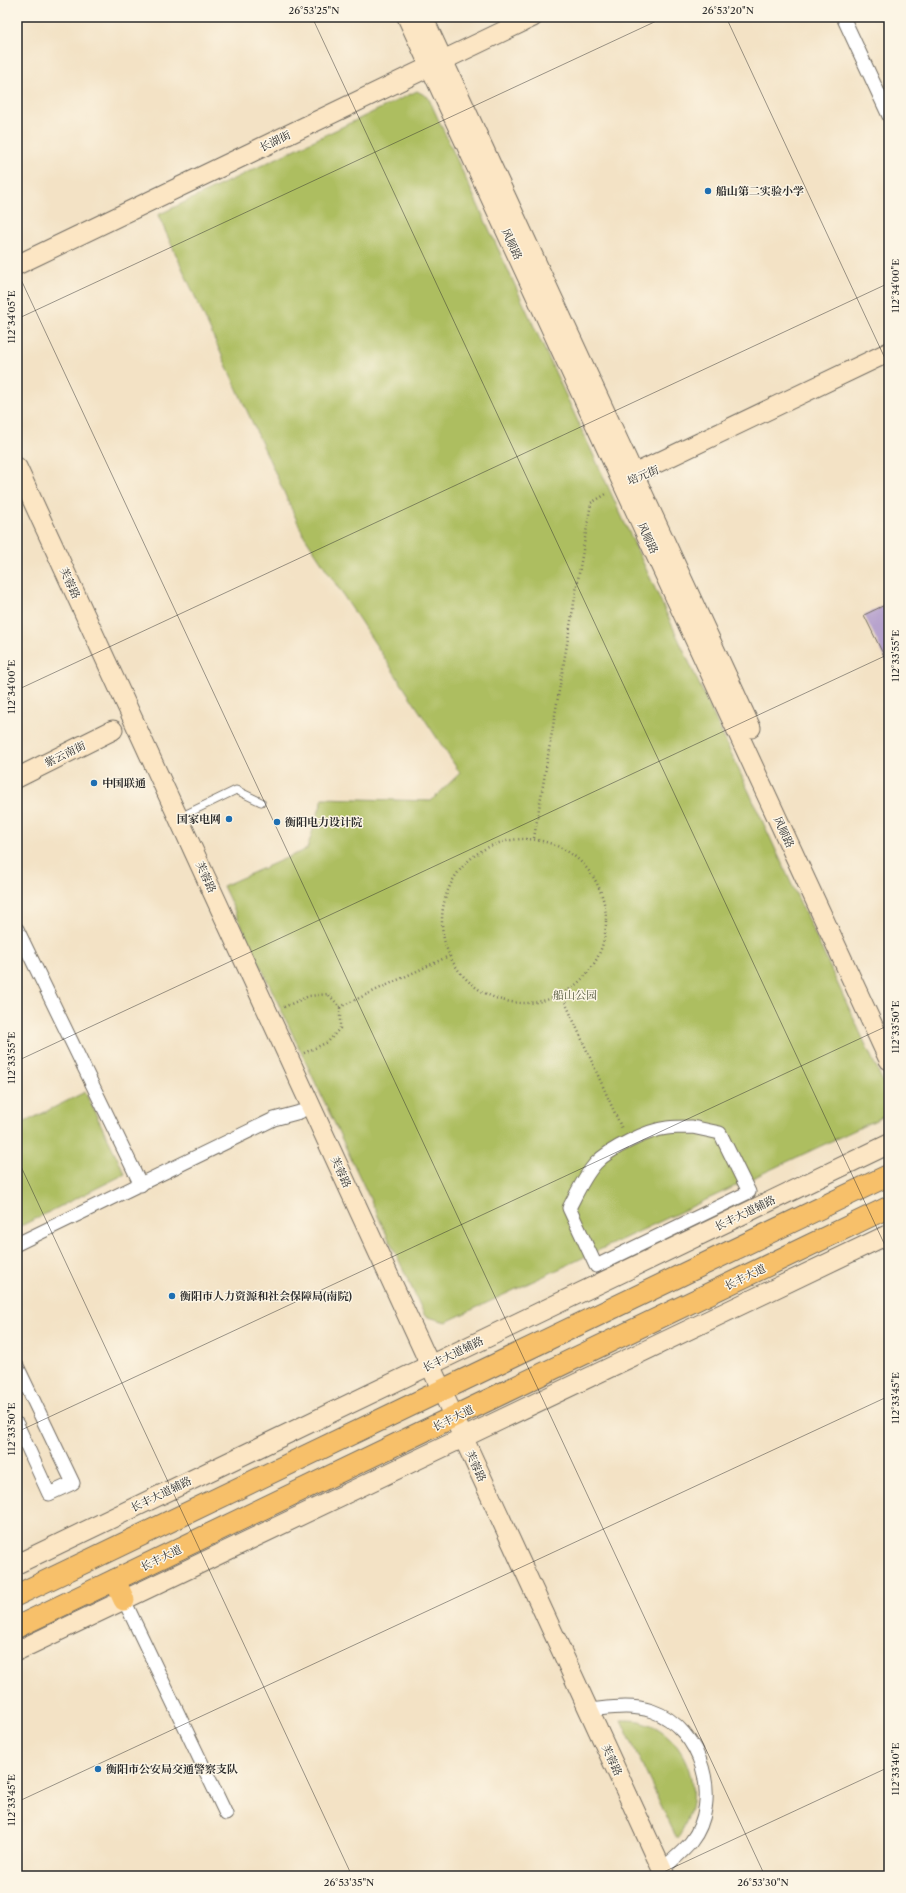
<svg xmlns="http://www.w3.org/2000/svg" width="906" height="1893" font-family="'Libre Caslon Text','Noto Serif SC',serif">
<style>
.green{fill:#adbe61;stroke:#6c7446}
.building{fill:#b7a3cd}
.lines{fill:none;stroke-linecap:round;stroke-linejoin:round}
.lane-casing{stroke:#716b61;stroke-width:9}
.street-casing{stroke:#716b61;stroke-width:15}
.secondary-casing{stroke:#716b61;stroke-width:21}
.primary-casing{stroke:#716b61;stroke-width:23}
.path{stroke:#716b61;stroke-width:2.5;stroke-dasharray:1 3;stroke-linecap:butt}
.lane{stroke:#fff;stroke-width:7}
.street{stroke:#fff;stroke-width:13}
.secondary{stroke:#fce6c4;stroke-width:19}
.primary{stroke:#f7c06b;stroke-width:21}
.ticks{fill:none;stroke:#2b2b2b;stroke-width:1;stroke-opacity:0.45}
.poi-dot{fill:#1f6fb2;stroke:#fcf5e5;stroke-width:1.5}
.labels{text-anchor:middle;stroke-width:3;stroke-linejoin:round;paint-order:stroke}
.street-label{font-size:11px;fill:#2b2b2b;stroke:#fcf5e5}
.poi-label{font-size:11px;font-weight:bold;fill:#2b2b2b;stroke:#fcf5e5;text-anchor:start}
.park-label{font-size:11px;fill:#52573b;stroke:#fcf5e5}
.neatline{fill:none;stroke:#2b2b2b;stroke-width:1.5}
.ticks-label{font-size:10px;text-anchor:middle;fill:#2b2b2b}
</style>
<rect width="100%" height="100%" fill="#fcf5e5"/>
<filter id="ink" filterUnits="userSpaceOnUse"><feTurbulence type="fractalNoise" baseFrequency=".025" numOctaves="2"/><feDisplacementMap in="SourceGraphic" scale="8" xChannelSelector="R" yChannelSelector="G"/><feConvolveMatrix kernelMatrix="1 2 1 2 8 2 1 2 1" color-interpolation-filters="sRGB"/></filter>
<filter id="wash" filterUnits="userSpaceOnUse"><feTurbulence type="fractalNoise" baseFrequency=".012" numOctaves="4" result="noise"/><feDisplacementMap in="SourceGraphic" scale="16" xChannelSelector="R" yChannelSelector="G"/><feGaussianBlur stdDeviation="0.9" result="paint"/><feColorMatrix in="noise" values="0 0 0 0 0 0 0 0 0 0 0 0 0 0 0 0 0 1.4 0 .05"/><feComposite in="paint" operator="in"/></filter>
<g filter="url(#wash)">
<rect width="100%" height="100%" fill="#f3e2c5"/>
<g class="green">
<path d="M417,91L428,97L889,1095V1114L446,1322L425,1316L223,886L307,849L323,798L431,801L460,773L303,534L158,215Z"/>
<path d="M85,1092L125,1174L17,1228V1126Z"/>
<path d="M621,1720C627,1720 634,1720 640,1721C676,1730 696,1768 692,1802C690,1816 684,1827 677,1839Z"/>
</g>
<g id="blocks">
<path class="building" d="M889,603V666L864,615Z"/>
</g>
</g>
<g filter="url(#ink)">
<use href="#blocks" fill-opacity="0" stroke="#716b61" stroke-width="1"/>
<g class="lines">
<g class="lane-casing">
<path id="lane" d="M178,818L236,790L261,802"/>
</g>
<g class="street-casing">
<g id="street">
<path d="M843,17L889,116"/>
<path d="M17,929L141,1185"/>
<path d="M692,1127L720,1133L749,1192L596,1266L569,1208C577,1193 584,1176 596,1163C609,1149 648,1130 667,1128C675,1127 684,1127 692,1127Z"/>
<path d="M17,1244L274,1119L300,1112"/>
<path d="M17,1366L73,1483L49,1494L17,1424"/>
<path d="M124,1600L226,1814"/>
<path d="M589,1710C610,1708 631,1704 652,1711C702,1728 723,1801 691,1842C683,1852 671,1861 662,1870"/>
</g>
</g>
<g class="secondary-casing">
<g id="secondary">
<path d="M407,17L889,1060"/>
<path d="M423,17L751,728"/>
<path d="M17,265L533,17"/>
<path d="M17,467L665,1876"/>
<path d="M625,482L634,474L889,352"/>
<path d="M17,778L113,730"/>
<path d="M17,1564L889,1144"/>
<path d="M17,1651L889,1234"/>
</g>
</g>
<g class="primary-casing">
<g id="primary">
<path d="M115,1580L124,1600"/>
<path d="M17,1595L889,1175"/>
<path d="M17,1627L889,1207"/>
</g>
</g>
<g class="path">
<path d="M534,838L591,503L608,493"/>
<circle cx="524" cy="921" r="82"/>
<path d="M562,995L622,1129"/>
<path d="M284,1007L309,996L328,994L340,1007L449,956"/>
<path d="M304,1053L328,1042L340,1028V1007"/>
</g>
<use href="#lane" class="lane"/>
<use href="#street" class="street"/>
<use href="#secondary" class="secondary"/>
<use href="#primary" class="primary"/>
</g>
</g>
<path class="ticks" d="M312,17L889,1254M726,17L889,367M17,271L765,1876M17,319L665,17M17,690L889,283M17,1061L889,654M17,1158L352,1876M17,1432L889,1025M17,1802L889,1396M655,1876L889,1767"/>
<g class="poi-dot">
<circle cx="708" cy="191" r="4"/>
<circle cx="94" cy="783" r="4"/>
<circle cx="229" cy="819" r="4"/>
<circle cx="277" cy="822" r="4"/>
<circle cx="172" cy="1296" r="4"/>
<circle cx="98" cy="1769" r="4"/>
</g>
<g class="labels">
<g class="street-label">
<text transform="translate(275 141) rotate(-26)" y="4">长湖街</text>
<text transform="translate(512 244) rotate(65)" y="4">风顺路</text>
<text transform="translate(643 475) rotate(-22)" y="4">培元街</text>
<text transform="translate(648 538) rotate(65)" y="4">风顺路</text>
<text transform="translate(70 583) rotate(65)" y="4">芙蓉路</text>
<text transform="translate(65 754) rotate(-26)" y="4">紫云南街</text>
<text transform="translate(784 832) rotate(65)" y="4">风顺路</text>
<text transform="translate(206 877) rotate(65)" y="4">芙蓉路</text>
<text transform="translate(341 1172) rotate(65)" y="4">芙蓉路</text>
<text transform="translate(745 1213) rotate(-26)" y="4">长丰大道辅路</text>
<text transform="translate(745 1277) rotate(-26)" y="4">长丰大道</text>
<text transform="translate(453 1354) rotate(-26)" y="4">长丰大道辅路</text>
<text transform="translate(453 1418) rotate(-26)" y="4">长丰大道</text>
<text transform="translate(476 1466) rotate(65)" y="4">芙蓉路</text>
<text transform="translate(161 1494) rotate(-26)" y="4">长丰大道辅路</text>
<text transform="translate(161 1558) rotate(-26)" y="4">长丰大道</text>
<text transform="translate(612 1760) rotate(65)" y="4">芙蓉路</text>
</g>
<g class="poi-label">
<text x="716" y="195">船山第二实验小学</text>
<text x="102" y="787">中国联通</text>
<text x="221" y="823" text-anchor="end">国家电网</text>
<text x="285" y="826">衡阳电力设计院</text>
<text x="180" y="1300">衡阳市人力资源和社会保障局(南院)</text>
<text x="106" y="1773">衡阳市公安局交通警察支队</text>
</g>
<g class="park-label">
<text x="575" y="999">船山公园</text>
</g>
</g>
<rect width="906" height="1893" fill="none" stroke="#fcf5e5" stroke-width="44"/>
<rect x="22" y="22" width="862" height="1849" class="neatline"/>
<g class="ticks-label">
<text x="314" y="14">26°53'25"N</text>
<text x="728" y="14">26°53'20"N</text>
<text transform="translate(895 286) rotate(-90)" y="4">112°34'00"E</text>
<text transform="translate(11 317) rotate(-90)" y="4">112°34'05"E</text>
<text transform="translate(895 656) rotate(-90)" y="4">112°33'55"E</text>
<text transform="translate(11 687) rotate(-90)" y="4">112°34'00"E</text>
<text transform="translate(895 1027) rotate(-90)" y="4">112°33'50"E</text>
<text transform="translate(11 1058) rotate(-90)" y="4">112°33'55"E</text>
<text transform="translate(895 1398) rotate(-90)" y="4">112°33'45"E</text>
<text transform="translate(11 1429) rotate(-90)" y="4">112°33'50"E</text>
<text transform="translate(895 1769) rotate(-90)" y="4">112°33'40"E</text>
<text transform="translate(11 1800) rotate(-90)" y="4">112°33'45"E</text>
<text x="349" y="1886">26°53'35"N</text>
<text x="763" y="1886">26°53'30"N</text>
</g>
</svg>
